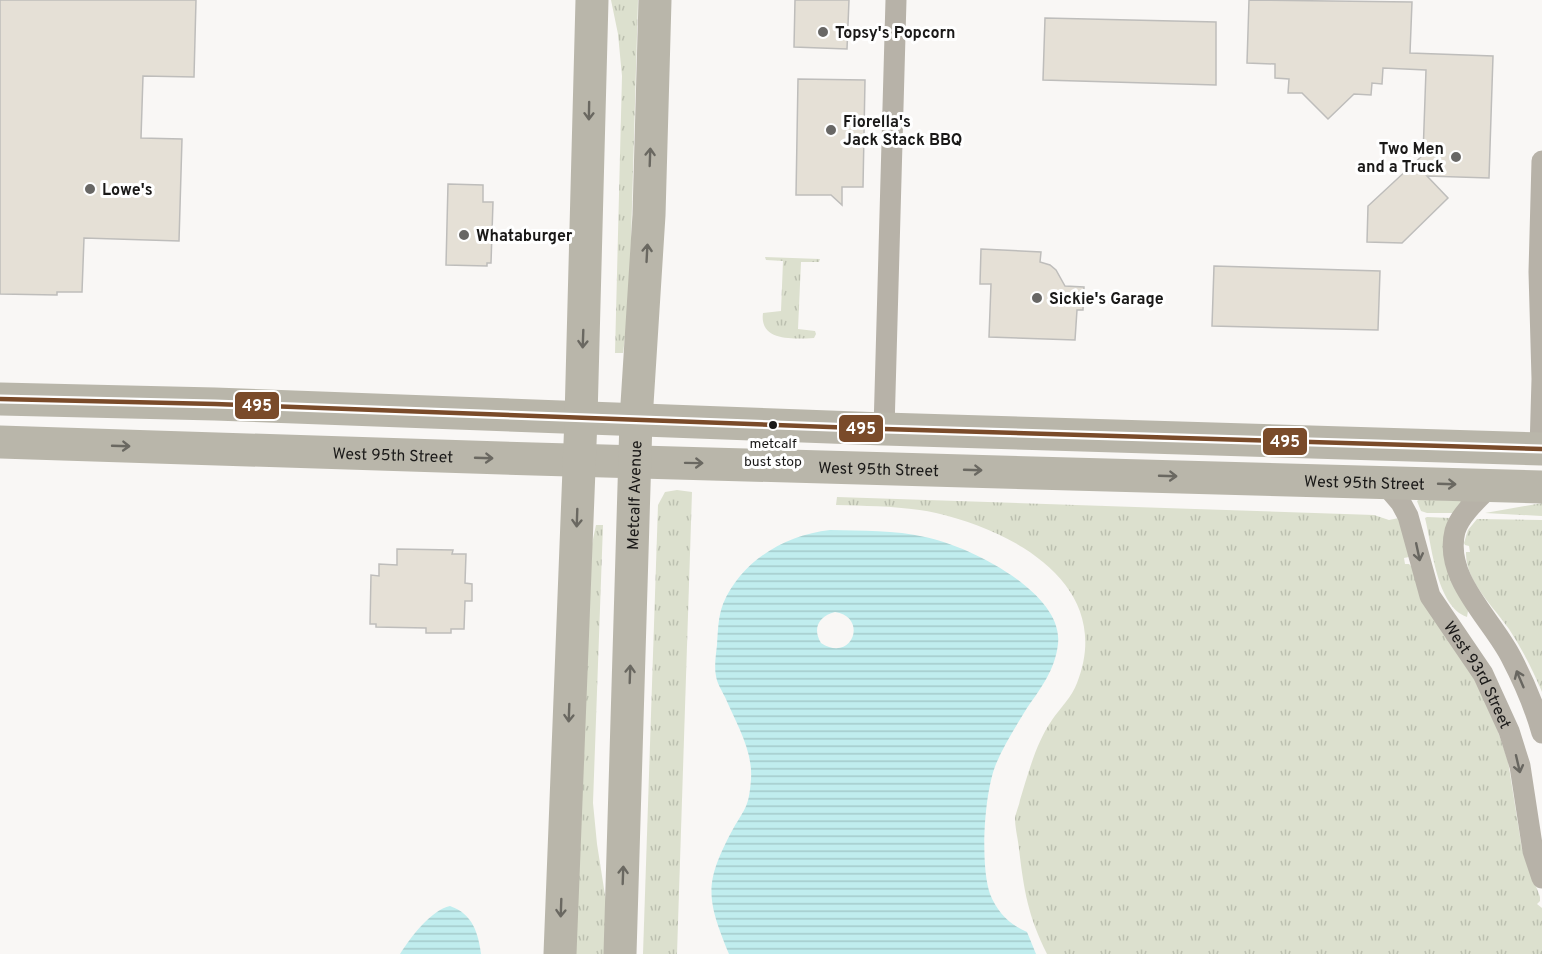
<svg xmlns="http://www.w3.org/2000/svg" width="1542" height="954" font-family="Overpass,sans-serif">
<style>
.grass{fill:url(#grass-tufts)}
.water{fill:url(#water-rules);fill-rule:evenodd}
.building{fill:#e5e0d6;stroke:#bebdbb;stroke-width:1.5}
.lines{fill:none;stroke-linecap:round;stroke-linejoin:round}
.minor{stroke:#b7b2a8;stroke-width:21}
.primary{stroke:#b9b6aa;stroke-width:33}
.bus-1-casing{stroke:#fff;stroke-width:9}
.bus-1{stroke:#7a4b2a;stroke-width:4.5}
.oneway{stroke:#6a6861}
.oneway2{stroke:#686660}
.poi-dot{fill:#686765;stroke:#fff;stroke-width:2}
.bus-dot{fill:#1a1918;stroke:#fff;stroke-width:2}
.labels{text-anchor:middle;stroke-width:6;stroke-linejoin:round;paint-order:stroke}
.bus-label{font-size:14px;fill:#1a1918;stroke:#fff}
.poi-label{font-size:16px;font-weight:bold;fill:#1a1918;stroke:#fff;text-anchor:start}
.street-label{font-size:16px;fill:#1a1918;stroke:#fff}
.line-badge{stroke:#fff;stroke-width:2}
.badge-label{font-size:16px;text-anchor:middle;font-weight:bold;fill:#fff}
</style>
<defs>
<pattern id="grass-tufts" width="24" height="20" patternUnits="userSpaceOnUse" patternTransform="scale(1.5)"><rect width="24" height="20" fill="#dce0ce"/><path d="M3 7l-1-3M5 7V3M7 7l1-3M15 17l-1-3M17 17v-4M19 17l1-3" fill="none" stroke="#bcc0b0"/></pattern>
<pattern id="water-rules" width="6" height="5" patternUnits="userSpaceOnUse" patternTransform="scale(1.5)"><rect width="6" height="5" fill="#c0edee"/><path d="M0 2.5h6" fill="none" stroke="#a4cbcb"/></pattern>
</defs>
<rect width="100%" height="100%" fill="#f9f7f5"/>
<g class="grass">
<path d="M611,0H638L629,309L623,353H615L622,76L618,34Z"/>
<path d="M765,257L820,259L819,262H801L798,329L815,331L816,334L814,338C794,339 759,342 763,313L781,311L783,261L766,260Z"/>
<path d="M677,490L692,492L677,954H643L658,505L665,492Z"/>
<path d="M837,497L1374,515L1389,520L1399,518L1409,557L1404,558L1405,564H1409L1412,567L1489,705L1508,761L1522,849L1540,897V901L1537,904L1542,908V954H1047C1028,916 1024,891 1019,849C1018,839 1015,828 1015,818C1016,812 1019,806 1020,800C1028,774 1036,743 1052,720C1060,708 1072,697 1077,683C1115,586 1015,531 936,513C904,506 869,506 836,505Z"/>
<path d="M1420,499L1464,501L1458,513H1427L1421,511L1417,501Z"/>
<path d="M1542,503V516L1485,513Z"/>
<path d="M1427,517L1450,518L1468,611L1467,617C1436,606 1432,545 1425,518Z"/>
<path d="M1477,519L1542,520V692C1533,670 1522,649 1509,629C1494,607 1465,581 1466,552H1470L1469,546L1465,545L1464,543L1468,530Z"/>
<path d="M596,525H603L593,803L597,844L607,908L608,954H575L592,544Z"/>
</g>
<g class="water">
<path d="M830,530C862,531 895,530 925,537C967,545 1064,592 1058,644C1055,670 1041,688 1027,708C1016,726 1004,745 996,764C984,793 980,865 990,894C997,912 1010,925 1027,932L1036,954H729C706,898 704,883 733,829C746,807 749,806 751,779C753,750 736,723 725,697C722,691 717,683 716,676C714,667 716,654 717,645C718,631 718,617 723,604C741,561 785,535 830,530ZM835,612C869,617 852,664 821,643C812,628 819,616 835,612Z"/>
<path d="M450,906C473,914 478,933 481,954H400C410,938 431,910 450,906Z"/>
</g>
<g class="building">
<path d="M0,0H196L194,77L143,76L141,138L182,139L179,241L84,238L82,292H57V295L0,294Z"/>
<path d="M795,0H849L847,49L794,47Z"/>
<path d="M1249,0L1412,2L1410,53L1493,56L1489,178L1427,176L1448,198L1402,243L1367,242L1368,206L1423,155L1426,70L1383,68L1382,84L1372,83L1371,95L1354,94L1328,119L1302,93H1288L1289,79L1275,78V64L1247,63Z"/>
<path d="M1045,18L1216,22V85L1043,80Z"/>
<path d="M798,79L865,80L863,187H842V205L831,195H796Z"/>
<path d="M448,184L483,185V202H493L491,263H487V266L446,265Z"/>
<path d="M981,249L1041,252L1040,262L1050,265L1056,270L1065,286L1084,287L1083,310H1077L1075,340L989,337L991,284H980Z"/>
<path d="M1214,266L1380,271L1378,330L1212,326Z"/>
<path d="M397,549L453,550L452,554H466L465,583L472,584V601H465L464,629H451V633H426V628L376,627V624H370L371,575L379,576V564L397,565Z"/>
</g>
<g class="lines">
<g class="minor">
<path d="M884,429L896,0"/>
<path d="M1540,449L1542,379L1539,272L1542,161"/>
<path id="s1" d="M1383,482L1401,503L1408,516L1430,596L1483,674L1509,731L1520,766L1533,851L1542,878"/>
<path d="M1492,485C1480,497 1460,514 1455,531C1443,578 1492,619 1511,657C1523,680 1535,708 1542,733"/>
</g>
<g class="primary">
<path d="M0,399L215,404L884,429L1542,449"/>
<path id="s2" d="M0,442L534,459L1542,487"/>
<path d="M560,954L581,418L592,0"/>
<path id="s3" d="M620,954L636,420L649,215L655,0"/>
</g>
<g class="bus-1-casing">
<path id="bus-1" d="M0,399L215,404L884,429L1542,449"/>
</g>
<use href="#bus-1" class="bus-1"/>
</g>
<defs><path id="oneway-shaft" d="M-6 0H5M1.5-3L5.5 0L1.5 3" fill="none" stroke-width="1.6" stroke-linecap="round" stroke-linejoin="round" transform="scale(1.5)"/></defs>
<g class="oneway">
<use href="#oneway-shaft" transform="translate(589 111) rotate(91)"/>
<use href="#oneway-shaft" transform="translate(650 157) rotate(-88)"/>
<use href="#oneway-shaft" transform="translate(647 253) rotate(-87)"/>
<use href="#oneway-shaft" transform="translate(583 339) rotate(92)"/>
<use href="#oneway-shaft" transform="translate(121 446) rotate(2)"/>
<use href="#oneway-shaft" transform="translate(484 458) rotate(2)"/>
<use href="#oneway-shaft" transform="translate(694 463) rotate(1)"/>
<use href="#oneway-shaft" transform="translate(973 470) rotate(2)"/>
<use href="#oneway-shaft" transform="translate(1168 476) rotate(2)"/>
<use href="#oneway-shaft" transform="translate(1447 484) rotate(2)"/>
<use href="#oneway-shaft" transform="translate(577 518) rotate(92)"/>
<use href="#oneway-shaft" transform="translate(630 674) rotate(-88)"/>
<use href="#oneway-shaft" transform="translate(569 713) rotate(92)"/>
<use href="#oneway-shaft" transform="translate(623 875) rotate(-88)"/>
<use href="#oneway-shaft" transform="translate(561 908) rotate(92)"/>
</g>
<g class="oneway2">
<use href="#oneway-shaft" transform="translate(1418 552) rotate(78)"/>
<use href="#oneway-shaft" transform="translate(1520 679) rotate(-113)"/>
<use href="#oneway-shaft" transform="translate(1518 764) rotate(77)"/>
</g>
<g class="poi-dot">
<circle cx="823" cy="32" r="6"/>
<circle cx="831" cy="130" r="6"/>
<circle cx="1456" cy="157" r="6"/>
<circle cx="90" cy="189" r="6"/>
<circle cx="464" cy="235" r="6"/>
<circle cx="1037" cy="298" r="6"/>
</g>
<circle class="bus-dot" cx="773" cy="425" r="5"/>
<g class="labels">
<g class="bus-label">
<text x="773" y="448">metcalf<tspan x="773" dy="18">bust stop</tspan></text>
</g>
<g class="poi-label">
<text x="835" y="38">Topsy's Popcorn</text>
<text x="843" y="127">Fiorella's<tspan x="843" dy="18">Jack Stack BBQ</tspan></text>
<text x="1444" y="154" text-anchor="end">Two Men<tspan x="1444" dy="18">and a Truck</tspan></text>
<text x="102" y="195">Lowe's</text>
<text x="476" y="241">Whataburger</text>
<text x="1049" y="304">Sickie's Garage</text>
</g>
<g class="street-label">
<text dy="6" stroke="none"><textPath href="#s2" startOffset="393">West 95th Street</textPath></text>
<text dy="6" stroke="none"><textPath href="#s2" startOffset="879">West 95th Street</textPath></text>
<text dy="6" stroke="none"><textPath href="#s2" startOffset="1365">West 95th Street</textPath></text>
<text dy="6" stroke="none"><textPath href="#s3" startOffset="459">Metcalf Avenue</textPath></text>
<text dy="6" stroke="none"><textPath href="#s1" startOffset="218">West 93rd Street</textPath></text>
</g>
</g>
<g class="line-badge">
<rect x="234" y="391" width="46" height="29" rx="6" fill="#7a4b2a"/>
<rect x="838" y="414" width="46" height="29" rx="6" fill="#7a4b2a"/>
<rect x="1262" y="427" width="46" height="29" rx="6" fill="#7a4b2a"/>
</g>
<g class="badge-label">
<text x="257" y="411">495</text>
<text x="861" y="434">495</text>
<text x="1285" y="447">495</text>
</g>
</svg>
